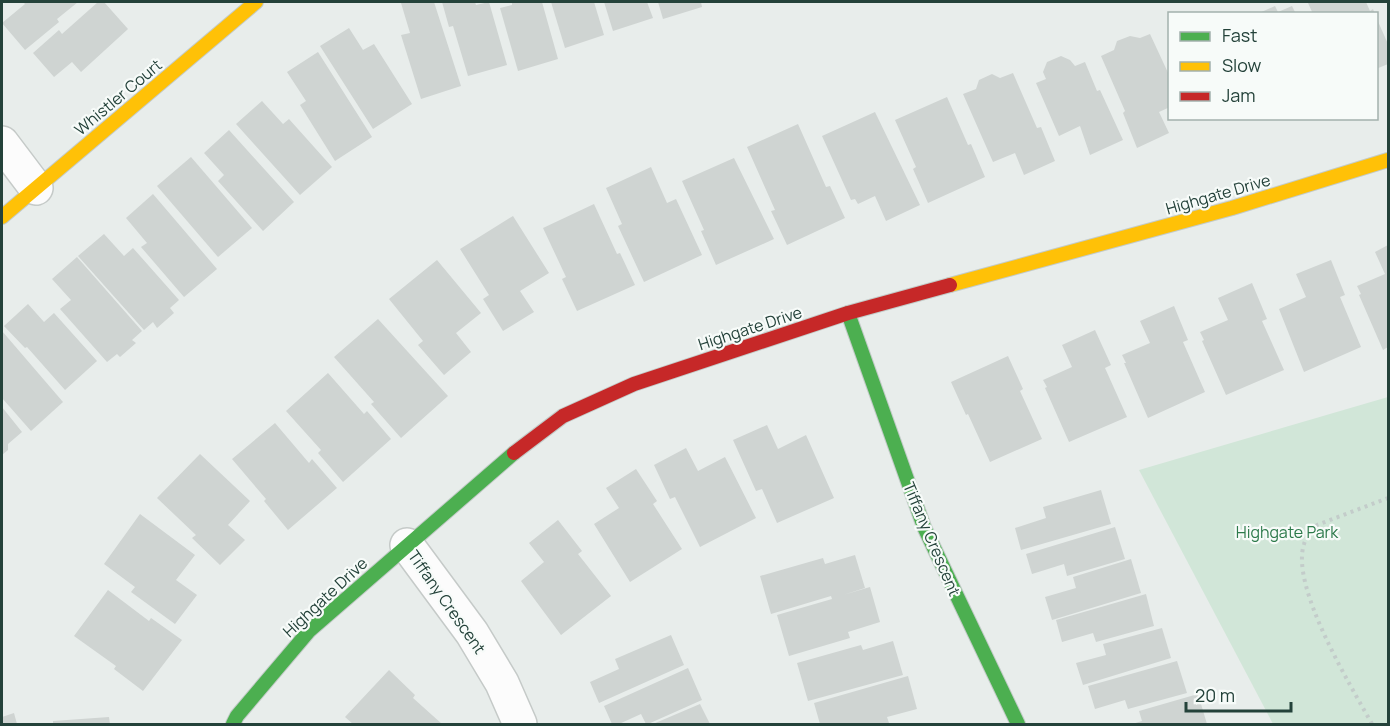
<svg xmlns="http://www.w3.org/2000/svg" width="1390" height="726" font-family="Manrope,sans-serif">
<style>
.green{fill:#d1e6d8}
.building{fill:#cfd4d2}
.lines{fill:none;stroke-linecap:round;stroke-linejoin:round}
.street-casing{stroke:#c5cac8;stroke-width:36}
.fast-casing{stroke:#c3cbc8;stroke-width:16}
.slow-casing{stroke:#c3cbc8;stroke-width:16}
.jam-casing{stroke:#c3cbc8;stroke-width:16}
.path{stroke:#c3ccca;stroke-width:4;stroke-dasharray:3 4.5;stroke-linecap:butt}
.street{stroke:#fcfcfc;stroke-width:33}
.fast{stroke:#4caf50;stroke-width:14}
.slow{stroke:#ffc107;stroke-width:14}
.jam{stroke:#c62828;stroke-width:14}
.labels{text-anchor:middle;stroke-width:4.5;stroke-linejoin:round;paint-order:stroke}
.street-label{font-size:16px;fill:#24423a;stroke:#f7fbf9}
.park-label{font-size:16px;fill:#2d7a4b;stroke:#f7fbf9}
</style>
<rect width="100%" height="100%" fill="#e8edeb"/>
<path class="green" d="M1388,397V724H1273L1139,470Z"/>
<g class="building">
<path d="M23,2H78L57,19L59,22L25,50L2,23L25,4Z"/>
<path d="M98,2H104L128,29L81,72L72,62L54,77L33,53L59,30L62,34Z"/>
<path d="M405,2H434L461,86L421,99L401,35L410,33L401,3Z"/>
<path d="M442,2H475L476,5L489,2L507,65L468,76L453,26L449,27Z"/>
<path d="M512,2H542L558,59L518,71L500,8L512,5Z"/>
<path d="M551,2H594L604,35L565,48Z"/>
<path d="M604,2H647L653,18L613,31Z"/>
<path d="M658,2H701L702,7L663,19Z"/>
<path d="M1311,2H1366L1370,11L1373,9L1375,14H1313L1308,3Z"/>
<path d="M1275,6L1278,12L1292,6L1296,14H1257Z"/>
<path d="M1376,17L1388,44V64L1376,69Z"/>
<path d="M349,28L363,50L374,44L412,104L373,129L320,46Z"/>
<path d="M1150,34L1170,77V107L1159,112L1169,133L1137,148L1123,113L1125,111L1101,56L1114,50L1117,41L1130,36L1140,38Z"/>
<path d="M318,52L372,137L335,161L300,105L306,101L287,72Z"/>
<path d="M1061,56L1070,60L1075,66L1085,62L1097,91L1100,90L1123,140L1090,155L1080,126L1059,136L1036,83L1046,79L1043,72L1047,62Z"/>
<path d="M1013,73L1037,128L1041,127L1055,161L1024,175L1015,153L993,162L963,94L976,89L979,80L992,74L1000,78Z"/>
<path d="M947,97L968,145L971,144L985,177L928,203L913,169L916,167L895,120Z"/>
<path d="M262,101L283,124L289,119L332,167L300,195L236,124Z"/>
<path d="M875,112L920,205L886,221L875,196L858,204L855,199L851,200L822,136Z"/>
<path d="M798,124L826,187L830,186L845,218L787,245L771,211L775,210L747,147Z"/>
<path d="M229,130L294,202L263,231L218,181L224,175L204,153Z"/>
<path d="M191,157L252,228L218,257L157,186Z"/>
<path d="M734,158L774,239L716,265L701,231L704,230L682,181Z"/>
<path d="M651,167L667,203L676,199L702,255L644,282L618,226L622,224L606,188Z"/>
<path d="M153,194L217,269L184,297L141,247L147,243L126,218Z"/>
<path d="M594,204L617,254L620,253L635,285L577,311L562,279L566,277L543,228Z"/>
<path d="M513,216L549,273L520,291L534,312L503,331L483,299L489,295L460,249Z"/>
<path d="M104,234L124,256L133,248L179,300L170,308L174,313L157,328L153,322L144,330L78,256Z"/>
<path d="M1388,245V347L1383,350L1359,295L1361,294L1357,286L1385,274L1375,252Z"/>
<path d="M77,257L142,331L132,340L136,343L120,357L117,354L107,362L60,309L71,300L52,279Z"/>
<path d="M437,260L481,313L456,333L471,352L444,375L418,345L423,341L389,299Z"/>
<path d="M1331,260L1345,295L1340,297L1361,347L1304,372L1279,309L1306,297L1296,274Z"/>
<path d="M1252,283L1267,319L1262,321L1284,370L1226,395L1202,341L1204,340L1200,332L1228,320L1218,298Z"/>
<path d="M28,304L44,322L54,313L97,361L65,390L27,347L25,348L4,326Z"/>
<path d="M1174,306L1188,340L1183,342L1205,392L1148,418L1124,363H1126L1122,355L1150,343L1140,321Z"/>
<path d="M378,319L448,396L401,438L371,404L374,402L334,357Z"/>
<path d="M1095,330L1111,365L1105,368L1127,417L1069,442L1045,388L1047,387L1043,380L1072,367L1062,345Z"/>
<path d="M2,331L63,402L31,431L2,398Z"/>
<path d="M1008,356L1023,389L1020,391L1042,439L990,462L968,414L966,415L951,382Z"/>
<path d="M328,373L364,414L367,411L391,439L343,482L318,453L321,450L286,411Z"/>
<path d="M2,407L22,432L8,444V450L2,455Z"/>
<path d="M275,423L309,463L312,459L337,488L288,530L264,501L266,499L232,459Z"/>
<path d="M767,425L778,449L806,435L834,498L777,523L762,489L756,491L733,440Z"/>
<path d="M686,448L698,471L725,457L756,518L700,547L675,497L670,499L654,465Z"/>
<path d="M200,454L250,501L228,525L245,540L220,565L192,538L196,535L157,498Z"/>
<path d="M636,469L657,501L653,504L682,549L630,582L594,524L619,508L606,488Z"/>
<path d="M1101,490L1111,524L1021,550L1015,528L1046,518L1043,507Z"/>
<path d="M140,514L195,555L176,580L197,595L175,624L131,592L135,587L104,564Z"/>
<path d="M558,520L582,551L578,554L611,596L561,635L521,581L544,562L529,543Z"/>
<path d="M1115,527L1125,559L1067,576L1064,564L1032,574L1026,554Z"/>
<path d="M855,555L865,588L843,595L870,587L880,622L848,632L850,638L789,656L777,615L832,599L831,596L771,614L760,576L823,558L825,564Z"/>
<path d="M1131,559L1141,593L1052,620L1045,597L1076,588L1073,577Z"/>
<path d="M108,590L149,621L151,618L182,640L143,691L114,669L116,666L74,636Z"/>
<path d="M1146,594L1154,626L1096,642L1093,633L1062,642L1056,620Z"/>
<path d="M1162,628L1171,658L1083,685L1076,663L1106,655L1103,644Z"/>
<path d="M671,635L684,665L599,703L590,682L619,669L615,659Z"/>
<path d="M893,641L903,675L808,701L797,663L861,645L863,650Z"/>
<path d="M1177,661L1187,693L1128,709L1125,700L1095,709L1088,686Z"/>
<path d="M688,668L702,700L648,724H646L641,714L619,724H612L604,706Z"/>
<path d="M389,670L415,695L413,698L442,724H353L345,717Z"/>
<path d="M908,676L917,709L887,717L889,723L884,724H820L814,703Z"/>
<path d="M1198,694L1207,724H1132L1142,721L1139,711Z"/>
<path d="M700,704L710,724H653Z"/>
<path d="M14,713L17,724H2V717Z"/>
<path d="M109,717L110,724H53V721Z"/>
</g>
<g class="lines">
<g class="street-casing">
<g id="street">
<path d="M2,143L36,188"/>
<path d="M407,545L472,633L502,683L520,724"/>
</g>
</g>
<g class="fast-casing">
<g id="fast">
<path d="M848,313L924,527L1018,724"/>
<path d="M233,724L237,716L309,631L514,453"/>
</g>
</g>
<g class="slow-casing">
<g id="slow">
<path d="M2,217L256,2"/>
<path d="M950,285L1232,208L1388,160"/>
</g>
</g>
<g class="jam-casing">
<path id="jam" d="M514,453L563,416L634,384L848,313L950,285"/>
</g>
<path class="path" d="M1372,724C1351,686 1290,587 1304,544C1306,537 1312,531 1317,525L1388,498"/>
<use href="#street" class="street"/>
<use href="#fast" class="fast"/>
<use href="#slow" class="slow"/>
<use href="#jam" class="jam"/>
</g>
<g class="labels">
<g class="street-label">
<text transform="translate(118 97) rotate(-40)" y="6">Whistler Court</text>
<text transform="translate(1218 194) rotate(-16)" y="6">Highgate Drive</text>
<text transform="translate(750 328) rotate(-18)" y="6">Highgate Drive</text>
<text transform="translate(932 539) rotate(67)" y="6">Tiffany Crescent</text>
<text transform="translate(325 597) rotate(-43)" y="6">Highgate Drive</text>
<text transform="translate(447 602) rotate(55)" y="6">Tiffany Crescent</text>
</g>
<g class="park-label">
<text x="1287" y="538">Highgate Park</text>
</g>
</g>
<rect width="1390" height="726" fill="none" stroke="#24423a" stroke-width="6"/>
<rect x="1168" y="12" width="210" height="108" fill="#f7fbf9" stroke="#a3b1ad" stroke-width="1.5"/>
<rect x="1180" y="32" width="30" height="9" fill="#4caf50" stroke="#a3b1ad" stroke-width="1.5"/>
<text x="1222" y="42" font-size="18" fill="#24423a">Fast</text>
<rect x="1180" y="62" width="30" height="9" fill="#ffc107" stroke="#a3b1ad" stroke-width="1.5"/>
<text x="1222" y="72" font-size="18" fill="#24423a">Slow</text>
<rect x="1180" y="92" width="30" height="9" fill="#c62828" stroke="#a3b1ad" stroke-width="1.5"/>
<text x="1222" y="102" font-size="18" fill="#24423a">Jam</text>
<path d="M1186 702v9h105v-9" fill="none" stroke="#24423a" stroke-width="3"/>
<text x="1195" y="702" font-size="18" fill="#24423a" stroke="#f7fbf9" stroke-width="4.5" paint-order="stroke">20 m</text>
</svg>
